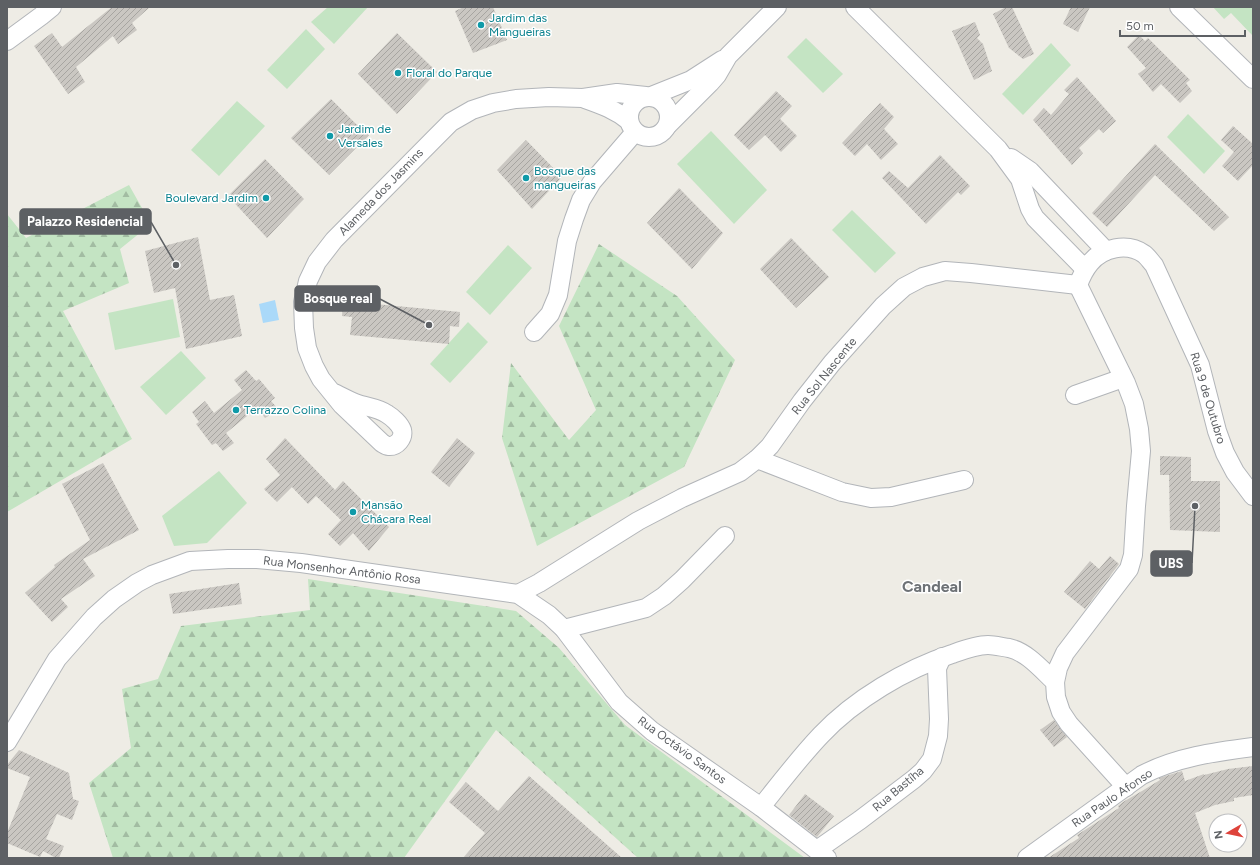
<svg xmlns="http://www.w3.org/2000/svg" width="1260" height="865" font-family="Figtree,sans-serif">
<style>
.forest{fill:url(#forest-firs)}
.green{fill:#c4e4c3}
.water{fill:#aad9f9}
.building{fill:url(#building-hatch)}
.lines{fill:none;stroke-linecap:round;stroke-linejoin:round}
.minor-casing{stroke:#b2b5b9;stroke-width:20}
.minor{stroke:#fff;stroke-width:18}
.culture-dot{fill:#0f9aa8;stroke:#fff;stroke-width:1.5}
.labels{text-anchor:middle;stroke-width:3;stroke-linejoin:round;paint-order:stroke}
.culture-label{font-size:12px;fill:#0d838f;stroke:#fff;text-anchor:start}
.street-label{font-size:12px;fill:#5d6064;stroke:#fff}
.district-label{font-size:16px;font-weight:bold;fill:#6e7276;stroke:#fff}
.leader{fill:none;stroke:#5d6064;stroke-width:1.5}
.callout-dot{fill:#5d6064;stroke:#fff;stroke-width:1.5}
.callout{fill:#5d6064;stroke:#5d6064;stroke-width:1.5}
.callout-label{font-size:13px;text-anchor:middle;font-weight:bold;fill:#fff}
</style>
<defs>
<pattern id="forest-firs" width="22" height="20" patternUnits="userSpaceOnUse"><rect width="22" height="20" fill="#c4e4c3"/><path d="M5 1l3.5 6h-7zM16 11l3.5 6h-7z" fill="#a2bca2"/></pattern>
<pattern id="building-hatch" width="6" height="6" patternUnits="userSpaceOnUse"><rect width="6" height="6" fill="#cac7c2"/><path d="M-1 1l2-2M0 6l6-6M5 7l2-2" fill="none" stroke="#a7a5a1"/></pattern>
</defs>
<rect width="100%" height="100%" fill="#eeece5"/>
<g class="forest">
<path d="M129,185L151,224L120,249L129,283L63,311L132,439L7,512V214L26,238Z"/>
<path d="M599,244L677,296L735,360L684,467L537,546L502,438L511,363L569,440L596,410L559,326Z"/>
<path d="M308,579L516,611L559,648L625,725L805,858H638L496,730L404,858H113L89,783L131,748L122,689L158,679L181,626L310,610Z"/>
</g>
<g class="green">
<path d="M328,7H368L334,44L311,22Z"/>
<path d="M1213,7H1253V36L1231,13L1224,19Z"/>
<path d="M306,29L325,49L287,89L267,70Z"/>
<path d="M806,38L843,74L823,93L787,57Z"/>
<path d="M1051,43L1071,65L1023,115L1002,94Z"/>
<path d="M237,101L265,126L219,176L191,150Z"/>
<path d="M1188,114L1225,151L1204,174L1167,137Z"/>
<path d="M711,131L767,190L734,224L677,164Z"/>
<path d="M852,210L896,253L875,273L832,230Z"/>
<path d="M508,245L532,268L490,315L466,292Z"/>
<path d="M173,299L180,337L115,350L108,313Z"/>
<path d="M468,322L488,342L450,383L430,364Z"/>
<path d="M181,351L206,378L166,415L140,387Z"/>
<path d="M219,471L247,503L207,543L174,546L162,516Z"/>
</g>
<path class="water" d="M275,300L279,320L263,323L259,304Z"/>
<g class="building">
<path d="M112,7H150L132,23L137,30L118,44L113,36L76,67L85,82L68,94L34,46L52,33L62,47Z"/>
<path d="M464,7H493L507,40L473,53L455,11Z"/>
<path d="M1006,7H1012L1034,54L1023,59L1009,48L993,14Z"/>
<path d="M1071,7H1090L1078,32L1063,24Z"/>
<path d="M975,22L980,35L977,38L983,44L992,71L974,80L952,31Z"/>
<path d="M397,33L437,72L397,114L358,74Z"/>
<path d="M1139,35L1145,41L1148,38L1190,80L1186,83L1192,91L1180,103L1161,84L1153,92L1138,74L1146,68L1127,47Z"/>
<path d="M1077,77L1116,121L1103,133L1099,129L1079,148L1083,153L1072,165L1033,120L1044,108L1051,115L1069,94L1064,90Z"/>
<path d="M776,91L792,106L780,119L797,136L781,152L765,135L749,150L734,135Z"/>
<path d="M331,99L355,123L369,135L329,175L291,138Z"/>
<path d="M880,103L894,117L884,129L898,144L881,160L867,144L855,156L842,143Z"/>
<path d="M1233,126L1253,144V165L1238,181L1222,166L1234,152L1221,140Z"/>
<path d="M526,140L562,177L532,209L497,170Z"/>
<path d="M1155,144L1229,217L1214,231L1155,175L1107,227L1092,213Z"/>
<path d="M940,155L970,186L961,195L958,192L926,224L882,178L889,171L908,188Z"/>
<path d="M265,159L304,199L267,238L228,196Z"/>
<path d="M679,188L723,233L692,269L647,223Z"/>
<path d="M198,237L210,300L234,295L242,336L186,349L175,288L154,293L145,251Z"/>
<path d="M791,238L829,277L796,308L760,269Z"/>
<path d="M343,301L460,312L459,327L450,326L449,344L350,335L352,317L342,316Z"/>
<path d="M246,370L256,381L259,379L275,398L271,401L278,409L265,418L257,408L226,433L234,443L223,451L216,443L212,445L196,424L199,422L192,412L205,401L214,413L242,390L234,380Z"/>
<path d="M285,438L335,490L343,481L389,527L369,551L353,533L340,546L328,534L341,520L316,496L308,504L292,487L277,502L264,489L280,475L266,459Z"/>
<path d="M457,438L475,453L449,487L431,472Z"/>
<path d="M1160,456L1191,457V481H1220V532L1170,530L1169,475H1160Z"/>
<path d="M103,463L139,530L83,559L95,576L61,599L68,607L52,622L25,593L55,567L54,565L90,540L62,484Z"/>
<path d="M1110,556L1119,564L1085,609L1064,592L1090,561L1099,569Z"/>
<path d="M239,583L242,604L173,614L169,594Z"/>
<path d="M1054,720L1067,737L1054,747L1040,730Z"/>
<path d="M19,750L69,773L73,799L79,801L72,820L57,814L46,839L64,846L59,858H56L43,851L40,857L7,843V833L30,777L7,768V765Z"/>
<path d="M1253,766V795L1234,798V801L1215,805L1195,813L1210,858H1048L1079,838L1077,835L1119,808L1118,806L1123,802L1142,791L1160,780L1159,778L1182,771L1185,781L1204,774V775L1228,769Z"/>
<path d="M529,776L622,858H463L485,833L449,802L466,782L498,811Z"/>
<path d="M805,794L834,816L817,837L789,815Z"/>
</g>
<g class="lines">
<g class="minor-casing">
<g id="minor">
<path d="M855,7L998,149L1020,179L1030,209L1035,218L1085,269"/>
<path d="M1179,7L1253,79"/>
<path d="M7,41L41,16L52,7"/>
<path d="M651,96L691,80L722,60"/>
<circle cx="649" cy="117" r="20"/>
<path d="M585,99C602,105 616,110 629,121"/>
<path d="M668,125L710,83L717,75L728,56L777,7"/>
<path d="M1011,158L1030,171L1106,251"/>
<path d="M1078,285C1081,277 1085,269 1090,263C1102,248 1127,242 1144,254C1148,257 1151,262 1154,265L1200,365L1217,431L1225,453L1235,472L1253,496"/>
<path d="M534,332L550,314L558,295L567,241L574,219L581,200L592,182L635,132"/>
<path d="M332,392C341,396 349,401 358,404C367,407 379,408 387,414C392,417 400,424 402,430C404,438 397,447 388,446C386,446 384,444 382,443L342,405L321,379L314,366L307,348L304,328L303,302L308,281L317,262L334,240L436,137L451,122L472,110L493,103L516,99L549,97L583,98L617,93L646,96"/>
<path d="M1075,395L1123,378"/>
<path d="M757,459L842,492L871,498L891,497L964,480"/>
<path d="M518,594L539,583L638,521L682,498L740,472L757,459L770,446L802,401L832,363L883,306L904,287L923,277L945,271L971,273L1078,285"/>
<path d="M564,629L646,608L664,596L682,580L725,536"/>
<path d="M1055,682L1058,668L1065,653L1129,569L1133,555L1136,506L1141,451L1139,429L1134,404L1126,383L1078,285"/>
<path d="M7,742L57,659L94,617L114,599L137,583L152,575L190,561L228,559H257L301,563L518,594L549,615L564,629L619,702L652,731L761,807L827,858"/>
<path d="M761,807C781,782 800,757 821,735C855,699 906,669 952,654C963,650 976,645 988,645C994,645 1002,647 1009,648C1027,652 1041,669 1055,682L1056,697L1061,712L1069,724L1126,787"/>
<path d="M817,850L860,820L914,779L923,771L932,759L938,736L939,719L937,668L942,657"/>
<path d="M1027,858L1142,775C1177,757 1214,752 1253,747"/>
</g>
</g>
<use href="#minor" class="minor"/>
</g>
<g class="culture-dot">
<circle cx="481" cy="25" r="4"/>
<circle cx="398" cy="73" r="4"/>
<circle cx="330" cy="136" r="4"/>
<circle cx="526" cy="178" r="4"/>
<circle cx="266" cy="198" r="4"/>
<circle cx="236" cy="410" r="4"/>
<circle cx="353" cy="512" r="4"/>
</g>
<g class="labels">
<g class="culture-label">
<text x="489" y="22">Jardim das<tspan x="489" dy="14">Mangueiras</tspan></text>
<text x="406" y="77">Floral do Parque</text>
<text x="338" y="133">Jardim de<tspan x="338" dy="14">Versales</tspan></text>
<text x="534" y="175">Bosque das<tspan x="534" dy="14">mangueiras</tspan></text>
<text x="258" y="202" text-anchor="end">Boulevard Jardim</text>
<text x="244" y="414">Terrazzo Colina</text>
<text x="361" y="509">Mansão<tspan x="361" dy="14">Chácara Real</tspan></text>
</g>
<g class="street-label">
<text transform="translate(381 192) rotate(-46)" y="4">Alameda dos Jasmins</text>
<text transform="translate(824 376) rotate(-51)" y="4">Rua Sol Nascente</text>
<text transform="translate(1208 398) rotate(73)" y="4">Rua 9 de Outubro</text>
<text transform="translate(342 570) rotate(7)" y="4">Rua Monsenhor Antônio Rosa</text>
<text transform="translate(682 750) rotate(36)" y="4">Rua Octávio Santos</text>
<text transform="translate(898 789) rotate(-40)" y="4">Rua Bastíha</text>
<text transform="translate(1112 798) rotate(-34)" y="4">Rua Paulo Afonso</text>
</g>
<g class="district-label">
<text x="932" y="592">Candeal</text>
</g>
</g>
<path class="leader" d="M176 265L151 222M429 325L380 299M1195 506L1192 563"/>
<g class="callout-dot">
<circle cx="176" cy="265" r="4"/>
<circle cx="429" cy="325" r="4"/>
<circle cx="1195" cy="506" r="4"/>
</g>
<g class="callout">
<rect x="20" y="209" width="131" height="25" rx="4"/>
<rect x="295" y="286" width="85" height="25" rx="4"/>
<rect x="1151" y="551" width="41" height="25" rx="4"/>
</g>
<g class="callout-label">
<text x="85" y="226">Palazzo Residencial</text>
<text x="338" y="303">Bosque real</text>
<text x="1171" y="568">UBS</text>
</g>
<rect width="1260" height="865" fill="none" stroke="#5d6064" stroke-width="16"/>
<g transform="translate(1228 833) rotate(261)"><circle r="19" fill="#ffffff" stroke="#bebfc1"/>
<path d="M0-3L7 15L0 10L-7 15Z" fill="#de433b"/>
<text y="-6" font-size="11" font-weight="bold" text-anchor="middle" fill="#5d6064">N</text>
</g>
<path d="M1120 30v6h125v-6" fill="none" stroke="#5d6064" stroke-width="2"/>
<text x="1126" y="30" font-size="12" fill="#5d6064" stroke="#ffffff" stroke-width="3" paint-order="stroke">50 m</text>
</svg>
